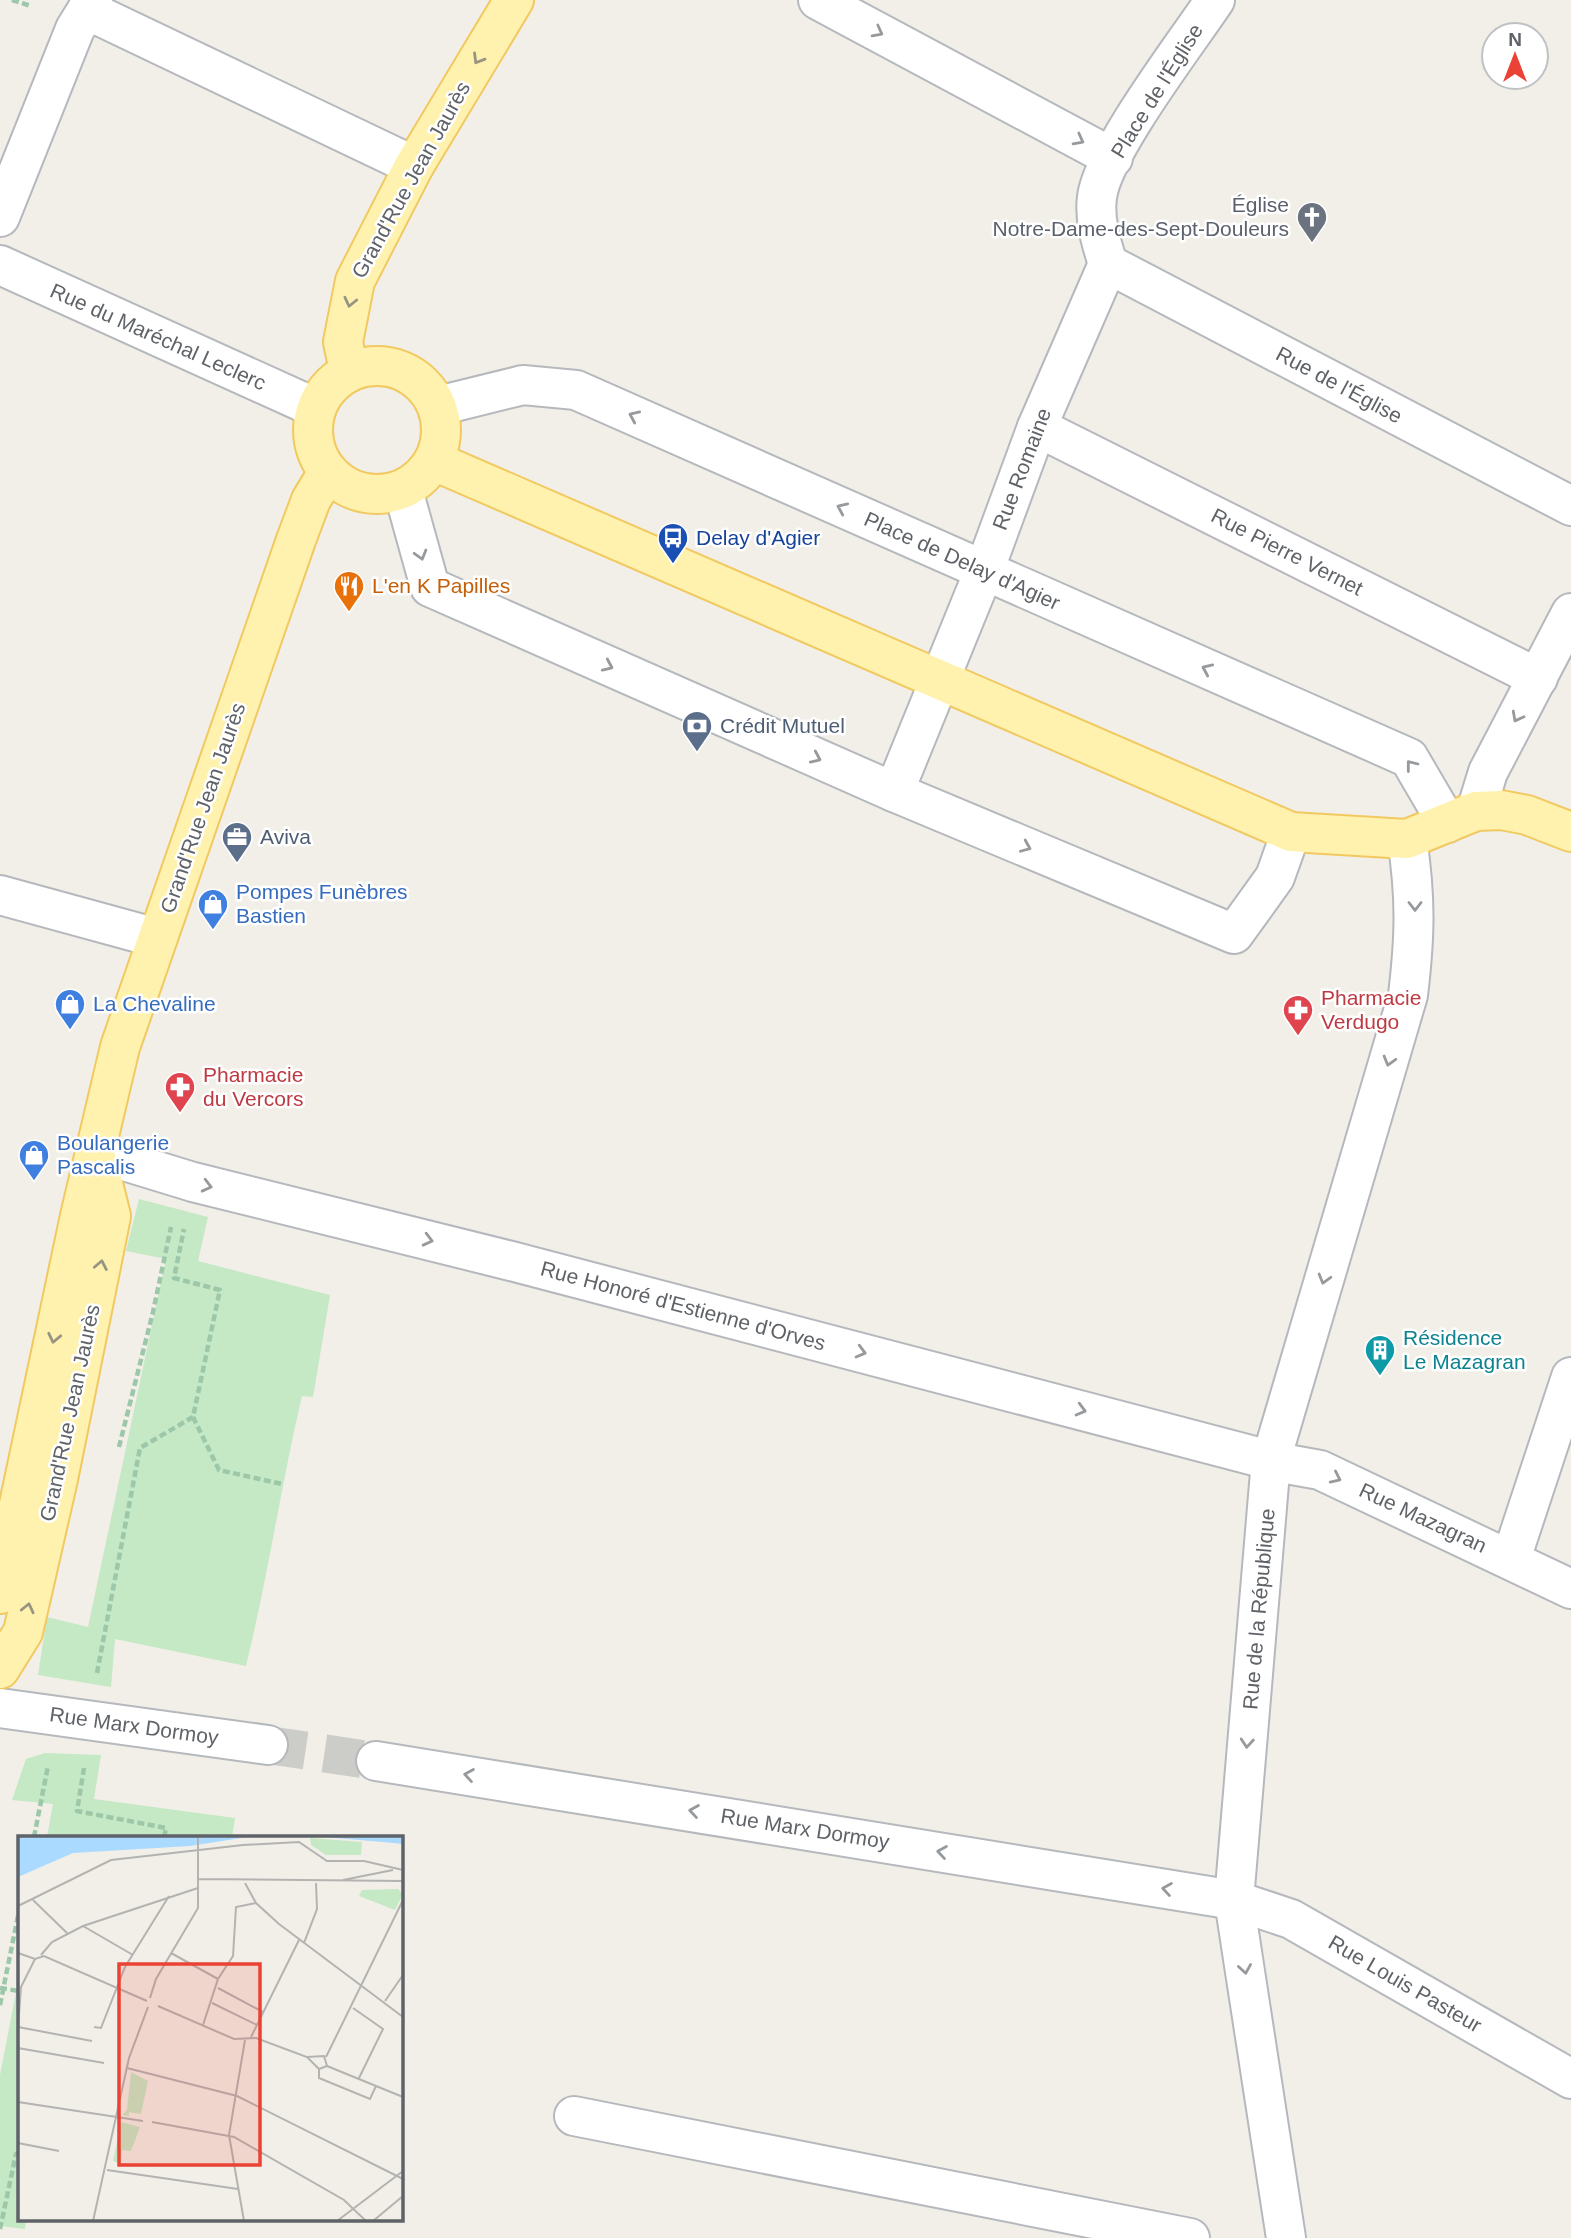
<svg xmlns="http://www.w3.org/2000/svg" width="1571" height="2238" font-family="Arial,sans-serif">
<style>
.green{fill:#c5e8c5}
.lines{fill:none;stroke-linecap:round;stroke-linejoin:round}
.minor-tunnel{stroke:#ccccc8;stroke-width:38;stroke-dasharray:38 19;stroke-linecap:butt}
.minor-casing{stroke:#b5b8bc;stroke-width:42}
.major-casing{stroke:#f2c960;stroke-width:42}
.path{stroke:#9cc7a9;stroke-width:4.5;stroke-dasharray:7 3.5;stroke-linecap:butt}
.minor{stroke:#fff;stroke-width:38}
.major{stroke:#fff2af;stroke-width:38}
.oneway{stroke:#979a9d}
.oneway2{stroke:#979581}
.labels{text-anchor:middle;stroke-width:5;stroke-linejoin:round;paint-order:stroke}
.street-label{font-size:21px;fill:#5f6368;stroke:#fff}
.worship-label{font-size:21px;fill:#5b616d;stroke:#fff;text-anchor:end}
.transit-label{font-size:21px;fill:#164399;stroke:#fff;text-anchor:start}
.food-label{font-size:21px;fill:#c56008;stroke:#fff;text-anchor:start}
.service-label{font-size:21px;fill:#4e5e75;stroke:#fff;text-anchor:start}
.shop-label{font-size:21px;fill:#366cbe;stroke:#fff;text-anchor:start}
.health-label{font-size:21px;fill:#be3a42;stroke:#fff;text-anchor:start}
.culture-label{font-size:21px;fill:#0d838f;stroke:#fff;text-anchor:start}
.inset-road{fill:none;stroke:#b3b3b1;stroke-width:2}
.view{fill:#ea4335;fill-opacity:0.15;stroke:#ea4335;stroke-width:3.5}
.inset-edge{fill:none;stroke:#5f6368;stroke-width:3.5}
</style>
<rect width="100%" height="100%" fill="#f1efe8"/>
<g class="green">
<path d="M139,1199L208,1217L198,1261L330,1295L313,1397L302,1396C281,1485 268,1576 246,1666L115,1639L111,1687L38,1675L47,1617L88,1627L166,1259L126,1251Z"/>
<path d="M45,1753L101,1755L94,1799L235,1818L232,1837L208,1834L207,1837H47L53,1804L12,1800L26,1759Z"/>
<path d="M19,1977V2219H26L25,2229L0,2226V2075Z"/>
</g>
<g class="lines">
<path class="minor-tunnel" d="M268,1745L376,1761"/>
<g class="minor-casing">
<g id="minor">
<path d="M818,0L1113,158"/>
<path d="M87,10L414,166"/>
<path d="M0,217L75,29L93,0"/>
<path d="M1108,264L1571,506"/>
<path d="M1108,264C1101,242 1094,220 1097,197C1103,151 1187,42 1215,0"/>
<path d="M0,265L316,408"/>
<path d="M438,406L523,385L576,390L1409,758L1447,823"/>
<path d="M1037,427L1538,678"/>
<path d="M403,490L430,587L894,792L1234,934L1275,877L1291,832"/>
<path d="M894,792L984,571L1037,427L1108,264"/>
<path d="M1476,811L1488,772L1571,613"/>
<path d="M0,895L157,938"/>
<path d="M95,1152L193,1182L511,1261L1281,1463L1320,1470L1571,1589"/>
<path d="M1511,1559L1571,1377"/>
<path d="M0,1708L268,1745"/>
<path d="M376,1761L1234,1900L1291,1919L1571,2079"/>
<path d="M574,2116L1190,2238"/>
<path d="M1286,2238L1234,1900L1271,1460L1408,995C1415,937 1416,897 1407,839"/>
</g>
</g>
<g class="major-casing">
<g id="major">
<circle cx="377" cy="430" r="64"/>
<path d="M349,371L343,342L355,281L414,166L514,0"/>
<path d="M434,461L1291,832L1407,839L1476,811L1501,810L1527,815L1571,832"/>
<path d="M0,1594L80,1216L120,1047L296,540L311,500L328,472"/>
<path d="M0,1669L23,1632L58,1479L111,1216L97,1160"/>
</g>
</g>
<g class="path">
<path d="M12,0L31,6"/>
<path d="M193,1417L219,1470L282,1484"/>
<path d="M119,1447L153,1312L171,1227"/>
<path d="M97,1673L140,1448L193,1417L220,1290L174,1278L184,1229"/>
<path d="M84,1768L77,1811L166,1828L164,1837"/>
<path d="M34,1837L48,1766"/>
<path d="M0,1988L19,1991"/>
<path d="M0,2005L19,1911"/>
<path d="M0,2229L16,2154L19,2152"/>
</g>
<use href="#minor" class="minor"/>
<use href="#major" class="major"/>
</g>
<defs><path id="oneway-chevron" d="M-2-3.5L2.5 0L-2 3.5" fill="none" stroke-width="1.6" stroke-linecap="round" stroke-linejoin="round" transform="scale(1.75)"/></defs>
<g class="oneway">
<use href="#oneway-chevron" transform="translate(878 32) rotate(28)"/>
<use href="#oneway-chevron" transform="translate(1079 140) rotate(28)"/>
<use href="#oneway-chevron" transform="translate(634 416) rotate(-156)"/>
<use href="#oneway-chevron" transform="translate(842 508) rotate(-156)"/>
<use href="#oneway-chevron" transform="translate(421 555) rotate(74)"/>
<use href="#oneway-chevron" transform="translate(608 666) rotate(24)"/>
<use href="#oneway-chevron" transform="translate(1207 669) rotate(-156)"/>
<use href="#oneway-chevron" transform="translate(1517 717) rotate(118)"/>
<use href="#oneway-chevron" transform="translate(816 758) rotate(24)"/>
<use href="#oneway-chevron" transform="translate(1411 765) rotate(-128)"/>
<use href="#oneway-chevron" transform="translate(1026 847) rotate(23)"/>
<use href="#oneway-chevron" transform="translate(1415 906) rotate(90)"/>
<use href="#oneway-chevron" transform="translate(1389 1061) rotate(106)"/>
<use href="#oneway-chevron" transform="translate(207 1186) rotate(14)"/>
<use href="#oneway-chevron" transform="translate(428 1240) rotate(14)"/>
<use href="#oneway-chevron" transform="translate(1324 1279) rotate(106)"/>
<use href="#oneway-chevron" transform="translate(861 1352) rotate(15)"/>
<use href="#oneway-chevron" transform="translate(1081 1410) rotate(15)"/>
<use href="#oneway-chevron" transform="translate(1336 1478) rotate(25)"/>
<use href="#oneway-chevron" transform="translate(1247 1743) rotate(95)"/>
<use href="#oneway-chevron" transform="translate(469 1775) rotate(-171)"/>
<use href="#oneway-chevron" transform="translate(694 1811) rotate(-171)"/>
<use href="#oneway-chevron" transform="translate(942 1852) rotate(-171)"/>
<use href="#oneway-chevron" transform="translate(1167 1889) rotate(-171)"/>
<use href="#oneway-chevron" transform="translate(1245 1969) rotate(81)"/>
</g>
<g class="oneway2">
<use href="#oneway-chevron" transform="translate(478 59) rotate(121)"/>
<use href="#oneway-chevron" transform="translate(350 302) rotate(103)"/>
<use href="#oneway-chevron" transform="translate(101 1265) rotate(-79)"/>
<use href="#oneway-chevron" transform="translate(54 1338) rotate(102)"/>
<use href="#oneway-chevron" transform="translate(28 1608) rotate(-77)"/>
</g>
<defs>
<g id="church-pin" transform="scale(1.575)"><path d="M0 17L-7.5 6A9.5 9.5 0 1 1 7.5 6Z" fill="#6b7280" stroke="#fff"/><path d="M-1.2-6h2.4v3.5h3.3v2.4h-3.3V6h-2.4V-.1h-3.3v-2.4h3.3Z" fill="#fff"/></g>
<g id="bus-pin" transform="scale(1.575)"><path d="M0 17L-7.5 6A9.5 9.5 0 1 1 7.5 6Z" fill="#1a4fb4" stroke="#fff"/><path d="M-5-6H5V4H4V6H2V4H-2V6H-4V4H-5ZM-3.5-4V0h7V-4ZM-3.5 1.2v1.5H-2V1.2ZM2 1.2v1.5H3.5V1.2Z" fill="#fff"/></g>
<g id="restaurant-pin" transform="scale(1.575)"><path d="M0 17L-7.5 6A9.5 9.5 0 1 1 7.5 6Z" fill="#e8710a" stroke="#fff"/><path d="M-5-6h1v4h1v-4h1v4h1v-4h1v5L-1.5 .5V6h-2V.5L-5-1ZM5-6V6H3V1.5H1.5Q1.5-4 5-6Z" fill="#fff"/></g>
<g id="bank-pin" transform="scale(1.575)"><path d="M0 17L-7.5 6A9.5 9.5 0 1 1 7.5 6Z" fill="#5c6f8a" stroke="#fff"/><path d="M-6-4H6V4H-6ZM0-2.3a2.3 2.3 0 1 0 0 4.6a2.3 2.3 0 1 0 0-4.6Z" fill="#fff"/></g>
<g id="office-pin" transform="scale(1.575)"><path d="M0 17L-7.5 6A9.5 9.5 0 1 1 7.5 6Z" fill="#5c6f8a" stroke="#fff"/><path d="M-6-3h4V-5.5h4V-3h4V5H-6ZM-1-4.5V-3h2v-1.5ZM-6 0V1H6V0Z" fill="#fff"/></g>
<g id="shop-pin" transform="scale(1.575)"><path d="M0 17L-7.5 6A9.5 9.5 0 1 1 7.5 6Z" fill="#3f7fe0" stroke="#fff"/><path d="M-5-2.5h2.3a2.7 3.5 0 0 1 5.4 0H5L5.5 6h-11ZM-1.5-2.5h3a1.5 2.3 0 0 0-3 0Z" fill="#fff"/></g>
<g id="pharmacy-pin" transform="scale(1.575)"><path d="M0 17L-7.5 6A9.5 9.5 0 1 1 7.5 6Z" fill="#e0444e" stroke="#fff"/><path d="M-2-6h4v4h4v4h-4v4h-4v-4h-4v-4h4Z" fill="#fff"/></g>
<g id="building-pin" transform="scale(1.575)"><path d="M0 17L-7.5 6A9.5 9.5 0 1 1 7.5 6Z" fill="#0f9aa8" stroke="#fff"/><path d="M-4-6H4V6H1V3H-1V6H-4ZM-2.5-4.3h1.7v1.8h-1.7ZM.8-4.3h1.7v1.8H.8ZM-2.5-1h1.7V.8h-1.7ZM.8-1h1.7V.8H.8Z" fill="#fff"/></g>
</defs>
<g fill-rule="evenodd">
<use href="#church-pin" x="1312" y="217"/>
<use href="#bus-pin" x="673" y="538"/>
<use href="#restaurant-pin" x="349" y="586"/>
<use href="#bank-pin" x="697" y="726"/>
<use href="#office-pin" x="237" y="837"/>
<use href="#shop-pin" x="213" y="904"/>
<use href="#shop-pin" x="70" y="1004"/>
<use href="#pharmacy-pin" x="1298" y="1010"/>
<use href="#pharmacy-pin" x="180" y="1087"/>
<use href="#shop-pin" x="34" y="1155"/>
<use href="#building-pin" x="1380" y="1350"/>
</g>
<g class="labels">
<g class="street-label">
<text transform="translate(1157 91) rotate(-58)" y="7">Place de l'Église</text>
<text transform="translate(411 180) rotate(-61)" y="7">Grand'Rue Jean Jaurès</text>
<text transform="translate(158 337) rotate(24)" y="7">Rue du Maréchal Leclerc</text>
<text transform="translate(1339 385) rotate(28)" y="7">Rue de l'Église</text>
<text transform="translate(1022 469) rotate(-69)" y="7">Rue Romaine</text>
<text transform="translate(1287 552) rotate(27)" y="7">Rue Pierre Vernet</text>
<text transform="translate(962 561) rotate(24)" y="7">Place de Delay d'Agier</text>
<text transform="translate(203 808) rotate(-71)" y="7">Grand'Rue Jean Jaurès</text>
<text transform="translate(683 1306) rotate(15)" y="7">Rue Honoré d'Estienne d'Orves</text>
<text transform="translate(70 1413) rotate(-78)" y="7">Grand'Rue Jean Jaurès</text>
<text transform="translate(1423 1518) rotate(25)" y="7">Rue Mazagran</text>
<text transform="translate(1259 1609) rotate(-85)" y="7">Rue de la République</text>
<text transform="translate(134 1726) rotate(8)" y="7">Rue Marx Dormoy</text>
<text transform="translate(805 1829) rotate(9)" y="7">Rue Marx Dormoy</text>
<text transform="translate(1405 1984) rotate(30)" y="7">Rue Louis Pasteur</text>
</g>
<g class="worship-label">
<text x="1289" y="212">Église<tspan x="1289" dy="24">Notre-Dame-des-Sept-Douleurs</tspan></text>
</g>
<g class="transit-label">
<text x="696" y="545">Delay d'Agier</text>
</g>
<g class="food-label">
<text x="372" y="593">L'en K Papilles</text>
</g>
<g class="service-label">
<text x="720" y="733">Crédit Mutuel</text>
<text x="260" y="844">Aviva</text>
</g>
<g class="shop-label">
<text x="236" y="899">Pompes Funèbres<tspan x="236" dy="24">Bastien</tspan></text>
<text x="93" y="1011">La Chevaline</text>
<text x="57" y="1150">Boulangerie<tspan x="57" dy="24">Pascalis</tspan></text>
</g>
<g class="health-label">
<text x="1321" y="1005">Pharmacie<tspan x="1321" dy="24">Verdugo</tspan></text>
<text x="203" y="1082">Pharmacie<tspan x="203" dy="24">du Vercors</tspan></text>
</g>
<g class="culture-label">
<text x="1403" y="1345">Résidence<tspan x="1403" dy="24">Le Mazagran</tspan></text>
</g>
</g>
<g transform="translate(18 1836)">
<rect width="385" height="385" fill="#f1efe8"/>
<path d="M292,2L344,6L343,19H308L293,9ZM380,53L385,58L377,74L341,60L344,54ZM113,236L130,245L123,278L111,276V280L104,279L109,274ZM103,286L122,291L113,315L104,314L103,328L95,325Z" fill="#c5e8c5"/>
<path d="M0,0H236L172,10L55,17L0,41ZM294,0H385V8L376,7Z" fill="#aadaff"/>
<path class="inset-road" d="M180,43L385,45M325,44L375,34M227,47L238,67L261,88L385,181M15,64L49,97M0,70L93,24L225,9L281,6L309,25H346L385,34M65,90L115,119M286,107L299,73L298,47M0,117L17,123L26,120L129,165M153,117L200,143M23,119L34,106L65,90L180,52M200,152L245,176M132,162L138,143L180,72V0M367,165L385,139M194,167L239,189M140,170L216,203L238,202L289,221L301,233L309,230M335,172L365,193L341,242M185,189L200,143L215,120L218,71L238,67M0,191L74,205M76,191L83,192L107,131L151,60M0,192L3,151L17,123M233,201L281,104M0,212L86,227M289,221L306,220L309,230M308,221L385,64M309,230L385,261M109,232L219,260L385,343M301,233V242L352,263L358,250M0,266L125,285M134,286L216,301L326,364L348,385M0,307L41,315M89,334L220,353M75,385L111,222L130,171M226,385L211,299L227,204M319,385L385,335M355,385L385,360"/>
<path class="view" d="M101,128H242V329H101Z"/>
<rect width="385" height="385" class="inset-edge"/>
</g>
<g transform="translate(1515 56)"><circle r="33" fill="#ffffff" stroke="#bfc1c3" stroke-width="2"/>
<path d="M0-5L12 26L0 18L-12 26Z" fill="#ea4335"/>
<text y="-10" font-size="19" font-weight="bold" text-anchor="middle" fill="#5f6368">N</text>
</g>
</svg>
